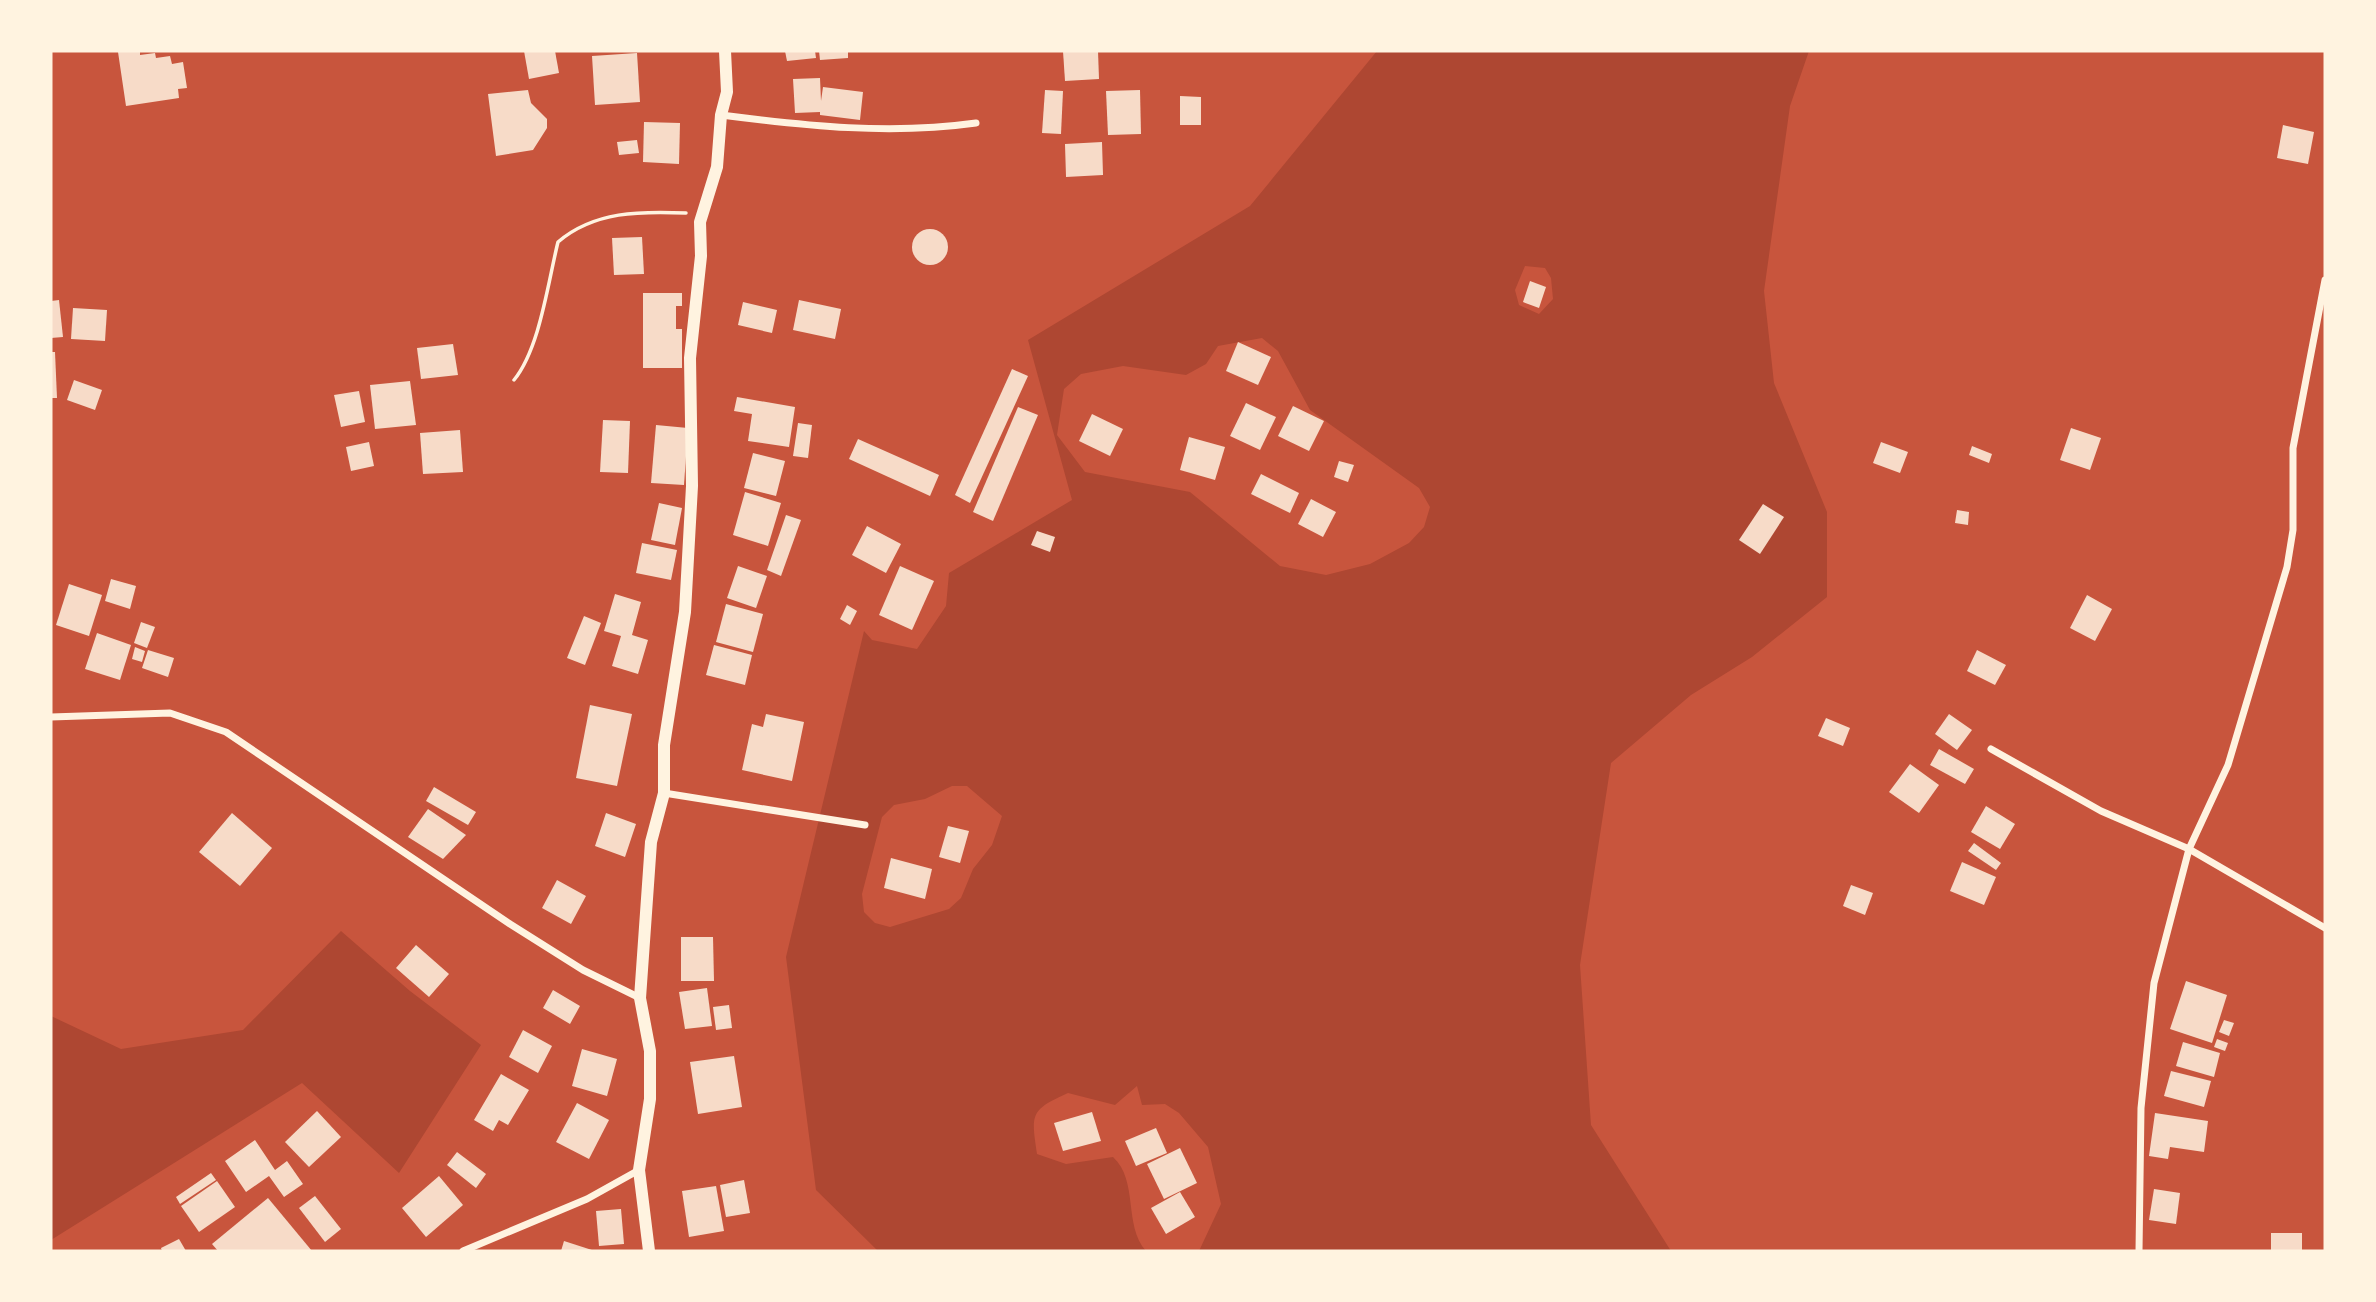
<svg xmlns="http://www.w3.org/2000/svg" width="2376" height="1302" font-family="'DejaVu Sans',sans-serif">
<style>
.green{fill:#ae4732;fill-rule:evenodd}
.building{fill:#f7dbc8}
.lines{fill:none;stroke-linecap:round;stroke-linejoin:round}
.path{stroke:#fff3e0;stroke-width:3.5}
.minor{stroke:#fff3e0;stroke-width:7}
.tertiary{stroke:#fff3e0;stroke-width:12}
</style>
<rect width="100%" height="100%" fill="#c8553d"/>
<g class="green">
<path d="M1377,51H1809L1790,106L1764,291L1774,383L1827,512V597L1752,657L1691,695L1611,763L1580,965L1591,1125L1671,1251H1199L1221,1204L1208,1147L1179,1113L1165,1104L1142,1105L1137,1086L1115,1105L1068,1093C1030,1110 1031,1114 1037,1154L1066,1164L1113,1157C1139,1181 1123,1225 1146,1251H878L816,1190L786,957L864,631L872,640L917,649L946,606L949,573L1072,500L1028,340L1250,206ZM1525,266L1545,268L1551,278L1553,299L1539,314L1519,305L1515,290ZM1262,338L1278,351L1310,410L1419,488L1430,507L1424,527L1409,543L1370,564L1326,575L1280,566L1190,492L1085,472L1057,435L1064,389L1081,374L1123,366L1186,375L1206,364L1218,346ZM952,786H967L1002,816L992,845L973,869L961,898L949,909L890,927L875,923L864,912L862,894L882,817L894,805L925,799Z"/>
<path d="M341,931L410,991L481,1045L399,1173L302,1083L51,1240V1016L121,1049L243,1030Z"/>
</g>
<g class="building">
<path d="M140,51V55L155,53L156,58L170,56L172,64L183,62L187,88L178,89L179,98L126,106L118,52Z"/>
<path d="M524,51H555L559,73L529,79Z"/>
<path d="M785,51H815L816,58L787,61Z"/>
<path d="M819,51H848V58L820,60Z"/>
<path d="M1063,51H1098L1099,79L1065,81Z"/>
<path d="M637,53L640,102L595,105L592,56Z"/>
<path d="M820,78L821,101L823,87L863,92L860,120L820,115V112L795,113L793,79Z"/>
<path d="M528,90L531,103L547,119V128L533,150L496,156L488,94Z"/>
<path d="M1045,90L1063,91L1061,134L1042,133Z"/>
<path d="M1140,90L1141,134L1108,135L1106,91Z"/>
<path d="M1180,96L1201,97V125H1180Z"/>
<path d="M644,122L680,123L679,164L643,162Z"/>
<path d="M2283,125L2314,132L2308,164L2277,158Z"/>
<path d="M637,140L639,153L619,155L617,142Z"/>
<path d="M1102,142L1103,175L1066,177L1065,144Z"/>
<circle cx="930" cy="247" r="18"/>
<path d="M642,237L644,274L614,275L612,238Z"/>
<path d="M1530,281L1546,287L1539,308L1523,302Z"/>
<path d="M643,293H682V306H676V329H682V368H643Z"/>
<path d="M59,300L63,337L51,338V301Z"/>
<path d="M799,300L841,309L835,339L793,330Z"/>
<path d="M743,302L777,310L772,333L738,325Z"/>
<path d="M73,308L107,310L105,341L71,339Z"/>
<path d="M1238,342L1271,357L1258,385L1226,371Z"/>
<path d="M453,344L458,375L421,379L417,348Z"/>
<path d="M51,352H55L57,398H51Z"/>
<path d="M1012,369L1028,376L970,503L955,495Z"/>
<path d="M74,380L102,390L95,410L67,400Z"/>
<path d="M410,381L416,425L375,429L370,385Z"/>
<path d="M359,391L365,422L341,427L334,395Z"/>
<path d="M737,397L795,407L789,447L748,441L752,414L734,411Z"/>
<path d="M1246,403L1276,417L1260,450L1230,436Z"/>
<path d="M1293,406L1324,421L1309,451L1278,436Z"/>
<path d="M1018,407L1038,415L993,521L973,512Z"/>
<path d="M1092,414L1123,429L1110,456L1079,441Z"/>
<path d="M603,420L630,421L628,473L600,472Z"/>
<path d="M798,423L812,425L808,458L793,456Z"/>
<path d="M656,425L688,428L684,485L651,483Z"/>
<path d="M2071,428L2101,438L2090,470L2060,460Z"/>
<path d="M460,430L463,472L423,474L420,433Z"/>
<path d="M1189,437L1225,447L1215,480L1180,470Z"/>
<path d="M858,439L939,475L930,496L849,459Z"/>
<path d="M369,442L374,466L351,471L346,447Z"/>
<path d="M1881,442L1908,452L1900,473L1873,463Z"/>
<path d="M1972,446L1992,454L1989,463L1969,455Z"/>
<path d="M753,453L785,461L776,496L744,488Z"/>
<path d="M1339,461L1354,465L1348,482L1334,477Z"/>
<path d="M1261,474L1299,493L1290,513L1251,494Z"/>
<path d="M745,492L781,503L768,546L733,535Z"/>
<path d="M1311,499L1336,512L1323,537L1298,524Z"/>
<path d="M659,503L682,508L675,545L651,540Z"/>
<path d="M1763,504L1784,517L1760,554L1739,540Z"/>
<path d="M1957,510L1969,512L1968,525L1955,523Z"/>
<path d="M786,515L801,520L781,576L767,570Z"/>
<path d="M867,526L901,544L886,573L852,555Z"/>
<path d="M1037,531L1055,537L1050,552L1031,545Z"/>
<path d="M642,543L677,550L671,580L636,573Z"/>
<path d="M738,566L767,576L756,608L727,598Z"/>
<path d="M900,566L934,581L912,630L879,615Z"/>
<path d="M111,579L136,586L130,609L105,601Z"/>
<path d="M69,584L102,595L89,636L56,625Z"/>
<path d="M615,594L641,602L632,635L648,640L638,674L612,666L621,636L604,631Z"/>
<path d="M2087,595L2112,609L2095,641L2070,628Z"/>
<path d="M726,604L763,614L753,652L716,642Z"/>
<path d="M847,605L857,611L850,625L840,619Z"/>
<path d="M584,616L601,623L585,665L567,658Z"/>
<path d="M141,622L155,627L147,648L134,643Z"/>
<path d="M97,633L131,645L120,680L85,669Z"/>
<path d="M714,645L752,655L745,685L706,675Z"/>
<path d="M135,647L145,651L142,662L132,659Z"/>
<path d="M148,650L174,658L168,677L142,668Z"/>
<path d="M1977,650L2006,665L1995,685L1967,671Z"/>
<path d="M590,705L632,714L617,786L576,778Z"/>
<path d="M766,714L804,722L792,781L742,770L752,724L763,727Z"/>
<path d="M1949,714L1972,730L1957,750L1935,734Z"/>
<path d="M1826,718L1850,728L1843,746L1818,736Z"/>
<path d="M1939,749L1974,769L1965,784L1930,765Z"/>
<path d="M1910,764L1939,785L1919,813L1889,792Z"/>
<path d="M434,787L476,812L468,825L426,801Z"/>
<path d="M1986,806L2015,824L2000,849L1971,832Z"/>
<path d="M428,809L466,835L443,859L408,837Z"/>
<path d="M232,813L272,848L240,886L199,852Z"/>
<path d="M606,813L636,824L625,857L595,846Z"/>
<path d="M948,826L969,831L960,863L939,857Z"/>
<path d="M1974,843L2001,863L1996,870L1968,851Z"/>
<path d="M891,858L932,869L925,899L884,888Z"/>
<path d="M1962,862L1996,877L1984,905L1950,891Z"/>
<path d="M557,880L586,896L571,924L542,908Z"/>
<path d="M1851,885L1873,893L1865,915L1843,906Z"/>
<path d="M681,937H713L714,981H681Z"/>
<path d="M416,945L449,974L429,997L396,968Z"/>
<path d="M2186,981L2227,995L2212,1043L2170,1029Z"/>
<path d="M707,988L712,1026L685,1029L679,992Z"/>
<path d="M553,990L580,1006L570,1024L543,1008Z"/>
<path d="M729,1005L732,1028L716,1030L713,1007Z"/>
<path d="M2224,1020L2234,1023L2229,1036L2219,1032Z"/>
<path d="M523,1030L552,1046L538,1073L509,1057Z"/>
<path d="M2217,1039L2228,1043L2225,1051L2214,1047Z"/>
<path d="M2183,1042L2220,1053L2214,1077L2176,1066Z"/>
<path d="M582,1049L617,1059L607,1096L572,1086Z"/>
<path d="M734,1056L742,1107L698,1114L690,1062Z"/>
<path d="M2171,1071L2211,1081L2204,1107L2164,1096Z"/>
<path d="M501,1074L529,1090L508,1125L499,1120L493,1131L474,1120Z"/>
<path d="M577,1103L609,1120L589,1159L556,1142Z"/>
<path d="M317,1111L341,1137L309,1167L285,1142Z"/>
<path d="M1092,1112L1101,1141L1063,1151L1054,1123Z"/>
<path d="M2155,1113L2208,1121L2204,1152L2170,1147L2168,1159L2149,1156Z"/>
<path d="M1156,1128L1167,1153L1136,1166L1125,1141Z"/>
<path d="M255,1140L275,1170L287,1161L303,1184L284,1197L269,1176L246,1192L225,1161Z"/>
<path d="M1180,1148L1197,1183L1164,1199L1147,1164Z"/>
<path d="M457,1152L486,1174L476,1188L447,1165Z"/>
<path d="M211,1173L216,1180L180,1204L176,1197Z"/>
<path d="M439,1176L463,1205L426,1237L402,1208Z"/>
<path d="M744,1180L750,1213L726,1217L720,1185Z"/>
<path d="M217,1181L235,1207L199,1232L181,1206Z"/>
<path d="M716,1186L724,1231L689,1237L682,1191Z"/>
<path d="M2154,1189L2180,1193L2176,1224L2149,1220Z"/>
<path d="M1180,1192L1195,1217L1166,1234L1151,1208Z"/>
<path d="M315,1196L341,1229L325,1242L299,1208Z"/>
<path d="M268,1198L312,1251H218L212,1244Z"/>
<path d="M621,1209L624,1244L599,1246L596,1211Z"/>
<rect x="2271" y="1233" width="31" height="18"/>
<path d="M179,1239L186,1251H162L161,1248Z"/>
<path d="M564,1241L595,1251H561Z"/>
</g>
<g class="lines">
<path class="path" d="M514,380C540,348 548,282 558,242C594,211 641,211 686,213"/>
<g class="minor">
<path d="M721,115C807,126 890,135 976,123"/>
<path d="M51,717L170,713L226,732L510,924L583,970L640,998"/>
<path d="M1991,749L2101,811L2189,849L2325,928"/>
<path d="M664,793L865,825"/>
<path d="M463,1251L587,1199L639,1170"/>
<path d="M2139,1251L2141,1108L2154,983L2189,849L2228,765L2287,567L2293,530V448L2325,280"/>
</g>
<path class="tertiary" d="M649,1251L639,1170L650,1099V1051L640,998L651,842L664,793V745L685,612L692,486L690,358L701,256L700,222L717,167L721,115L727,92L725,51"/>
</g>
<rect width="2376" height="1302" fill="none" stroke="#fff3e0" stroke-width="105"/>
</svg>
